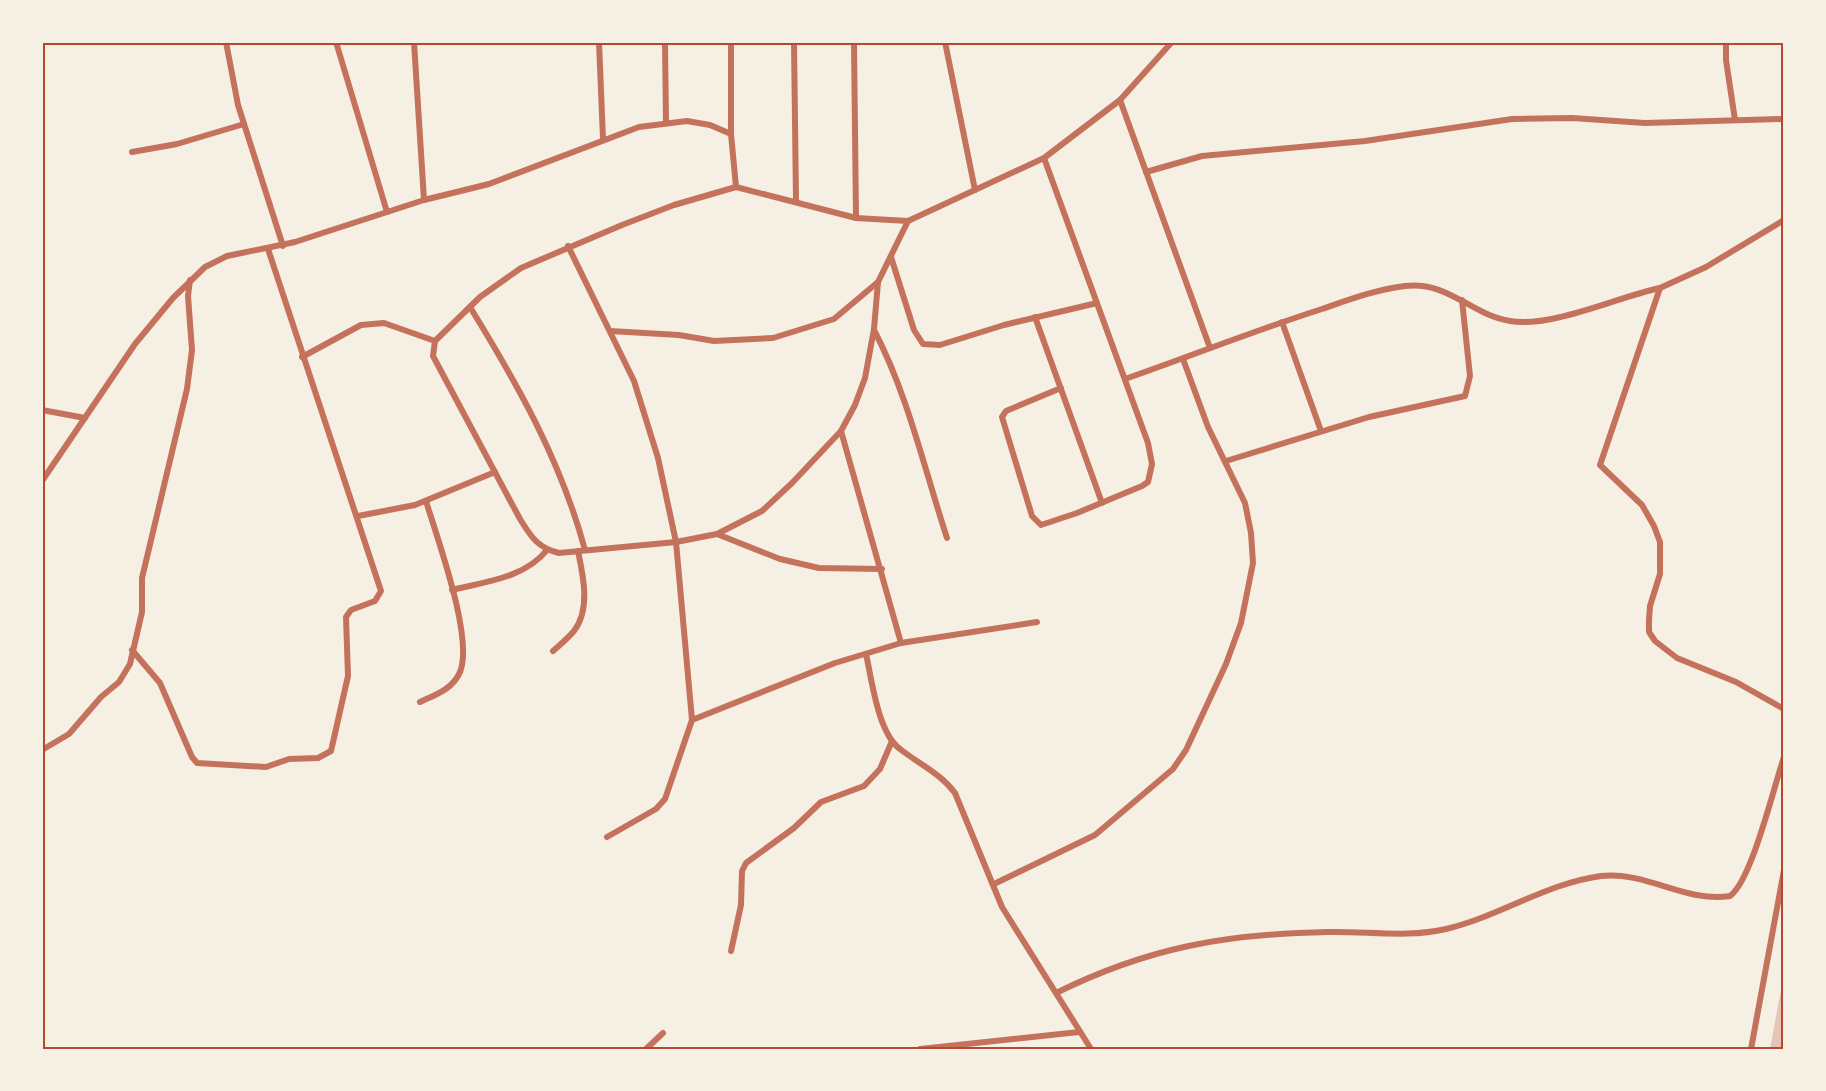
<svg xmlns="http://www.w3.org/2000/svg" width="1826" height="1091" font-family="Barlow,sans-serif">
<style>
.building{fill:#e6c5b7}
.lines{fill:none;stroke-linecap:round;stroke-linejoin:round}
.minor{stroke:#c5725c;stroke-width:6}
.neatline{fill:none;stroke:#b5482f;stroke-width:2}
</style>
<rect width="100%" height="100%" fill="#f6efe4"/>
<path class="building" d="M1783,979L1784,1049H1770Z"/>
<g class="lines">
<g class="minor">
<path d="M226,42L238,105L283,246"/>
<path d="M336,42L387,212"/>
<path d="M414,42L424,200"/>
<path d="M599,42L603,139"/>
<path d="M665,42L666,123"/>
<path d="M731,42V134L736,187"/>
<path d="M794,42L796,201"/>
<path d="M854,42L856,218"/>
<path d="M945,42L975,190"/>
<path d="M1726,42V60L1735,120"/>
<path d="M1120,100L1210,348"/>
<path d="M132,152L177,144L244,124"/>
<path d="M1044,158L1148,443L1152,464L1148,482L1142,486L1077,513L1041,525L1032,516L1002,417L1006,411L1061,388"/>
<path d="M1146,172L1202,156L1365,141L1512,119L1572,118L1645,123L1784,119"/>
<path d="M1784,220L1706,267L1660,288L1600,465L1642,505L1654,526L1660,542V574L1650,606L1649,620V632L1655,641L1677,658L1736,682L1784,709"/>
<path d="M908,221L878,282L874,329L865,378L855,405L841,431L792,483L762,511L717,534L676,542L559,553C538,548 531,537 520,519L433,356L435,341L480,297L521,268L622,225L674,205L736,187L856,218L908,221L1044,158L1120,100L1172,42"/>
<path d="M568,246L634,381L658,458L676,542L692,720L665,799L656,809L607,837"/>
<path d="M891,257L914,330L923,344L940,345L1004,325L1097,303"/>
<path d="M470,307C518,385 561,461 585,550"/>
<path d="M1035,317L1102,503"/>
<path d="M1282,322L1321,431"/>
<path d="M874,330C908,395 924,468 947,538"/>
<path d="M610,331L679,335L714,341L773,338L834,319L878,282"/>
<path d="M302,357L361,325L384,323L435,341"/>
<path d="M1125,379C1191,356 1256,330 1322,309C1348,300 1378,289 1405,286C1449,281 1471,315 1510,321C1552,328 1617,297 1660,288"/>
<path d="M42,410L85,418"/>
<path d="M841,431L901,643"/>
<path d="M1226,461L1369,417L1465,396L1470,376L1462,300"/>
<path d="M42,481L135,344L173,298L205,267L227,256L295,242L424,200L489,184L639,127L687,121L710,125L731,134"/>
<path d="M358,516L415,505L495,472"/>
<path d="M717,534L780,559L819,568L882,569"/>
<path d="M452,590C484,582 525,578 547,550"/>
<path d="M132,650L160,683L192,757L197,763L266,767L289,759L318,758L331,751L348,676L346,617L351,610L375,601L381,591L268,249"/>
<path d="M553,651C560,645 568,638 574,631C591,609 583,575 578,551"/>
<path d="M866,654C872,681 878,733 900,749C919,764 940,773 955,793L1002,907L1091,1049"/>
<path d="M420,702C435,695 453,689 460,672C474,638 437,538 426,501"/>
<path d="M692,720L835,663L901,643L1037,622"/>
<path d="M42,750L69,734L101,697L119,682L130,664L142,612V578L187,389L192,350L188,296L190,280"/>
<path d="M994,884L1095,835L1173,769L1186,750L1226,664L1241,623L1253,563L1251,533L1245,503L1208,427L1183,359"/>
<path d="M731,951L741,905L742,871L746,863L794,828L821,802L864,786L880,769L892,741"/>
<path d="M1056,993C1149,947 1226,934 1328,932C1367,931 1408,938 1446,929C1498,917 1547,883 1601,876C1647,871 1685,903 1730,896C1752,880 1774,786 1784,757"/>
<path d="M646,1049L663,1033"/>
<path d="M920,1049L1079,1032"/>
<path d="M1751,1049L1784,870"/>
</g>
</g>
<rect width="1826" height="1091" fill="none" stroke="#f6efe4" stroke-width="87"/>
<rect x="44" y="44" width="1738" height="1004" class="neatline"/>
</svg>
